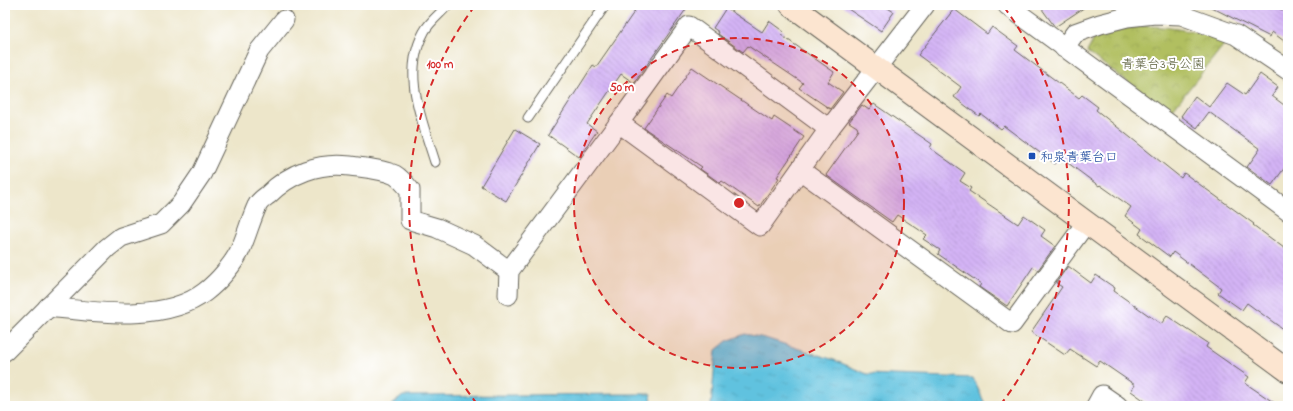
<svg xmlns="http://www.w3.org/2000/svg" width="1293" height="411" font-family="'Indie Flower','Klee One',sans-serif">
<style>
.park{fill:url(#park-crowns);stroke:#666e3e}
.water{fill:url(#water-ripples);stroke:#3e6f7e}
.building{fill:url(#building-back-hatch)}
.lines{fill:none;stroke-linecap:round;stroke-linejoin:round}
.lane-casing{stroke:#656359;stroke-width:11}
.street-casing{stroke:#656359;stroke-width:21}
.secondary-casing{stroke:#656359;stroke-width:24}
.lane{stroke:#fff;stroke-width:9}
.street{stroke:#fff;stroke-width:19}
.secondary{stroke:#fce5d0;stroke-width:22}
.ring{fill:none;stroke:#d62828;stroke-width:2;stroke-dasharray:7 5}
.transit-dot{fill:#1a4fb4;stroke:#fff;stroke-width:1.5}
.labels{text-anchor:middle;stroke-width:4;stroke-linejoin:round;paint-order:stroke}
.park-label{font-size:13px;fill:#585d38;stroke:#fff}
.transit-label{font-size:13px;fill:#164399;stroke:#fff;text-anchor:start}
.centre{fill:#d62828;stroke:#fff;stroke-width:2}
.ring-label{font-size:12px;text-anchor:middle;font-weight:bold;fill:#d62828;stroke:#fff;stroke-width:4;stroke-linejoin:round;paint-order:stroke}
</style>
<defs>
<pattern id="park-crowns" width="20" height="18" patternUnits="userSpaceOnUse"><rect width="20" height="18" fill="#b1bf61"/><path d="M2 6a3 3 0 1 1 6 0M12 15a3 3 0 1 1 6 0" fill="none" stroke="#98a454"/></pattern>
<pattern id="water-ripples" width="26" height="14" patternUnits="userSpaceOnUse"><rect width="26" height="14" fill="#61c2df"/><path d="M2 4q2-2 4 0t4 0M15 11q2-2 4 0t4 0" fill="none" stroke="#54a6bf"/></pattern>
<pattern id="building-back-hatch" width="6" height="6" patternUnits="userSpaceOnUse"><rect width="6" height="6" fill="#d3b3f5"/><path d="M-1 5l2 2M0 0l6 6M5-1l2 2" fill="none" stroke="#b599d1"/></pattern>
</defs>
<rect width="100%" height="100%" fill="#fff"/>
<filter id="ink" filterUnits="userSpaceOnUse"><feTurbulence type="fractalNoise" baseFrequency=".025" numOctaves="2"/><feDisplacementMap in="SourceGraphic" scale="8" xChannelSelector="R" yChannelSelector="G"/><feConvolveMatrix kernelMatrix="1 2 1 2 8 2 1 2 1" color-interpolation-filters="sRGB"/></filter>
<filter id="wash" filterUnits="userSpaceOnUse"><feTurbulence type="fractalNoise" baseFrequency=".012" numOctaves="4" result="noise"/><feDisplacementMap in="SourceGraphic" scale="16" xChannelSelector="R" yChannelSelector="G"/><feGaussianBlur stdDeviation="0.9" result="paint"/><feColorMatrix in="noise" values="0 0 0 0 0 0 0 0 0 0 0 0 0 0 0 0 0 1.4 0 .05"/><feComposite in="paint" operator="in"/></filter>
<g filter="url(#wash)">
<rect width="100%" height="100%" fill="#ede6ca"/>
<path class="park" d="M1146,26C1174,27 1199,32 1226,42L1170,113L1087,52L1094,39L1119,29Z"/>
<g class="water">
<path d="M745,334L765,338L834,360L867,374L973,378L986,406H711L716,350L727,341Z"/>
<path d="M630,394H651L652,406H392V404L403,396Z"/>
</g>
<g id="blocks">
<g class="building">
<path d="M639,5H689L634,83L621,74L587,124L597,131L579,157L548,135L593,65L596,67Z"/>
<path d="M842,5H883L894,12L881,31Z"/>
<path d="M1039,5H1088L1055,27Z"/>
<path d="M1207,5H1272L1288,13V44L1272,32L1270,37Z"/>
<path d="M726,8L762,32L769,21L784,32L781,35L834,72L828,82L843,92L830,109L799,88L803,83L748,46L743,52L718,34L719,32L713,28Z"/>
<path d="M954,9L987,34L992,27L1018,46L1015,50L1079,98L1082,95L1098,107L1096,110L1181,178L1184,173L1254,224L1253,225L1288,251V333L1247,303L1242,310L1218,293L1221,288L1173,252L1170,257L1139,234L1142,229L1125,216L1131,207L1100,185L1099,186L1060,157L1055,164L1004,126L1001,129L981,114L979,116L954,97L961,87L918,55Z"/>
<path d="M692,67L772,121L774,117L804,137L777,177L779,178L759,207L722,181L720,183L700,169L702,167L644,128L667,95L671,98Z"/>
<path d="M1260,74L1278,87L1272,96L1288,108V163L1272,185L1247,167L1260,149L1209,112L1197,128L1181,116L1195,96L1209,107L1227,83L1245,95Z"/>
<path d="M874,104L932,144L930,148L965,173L960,181L971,188L969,191L1018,224L1024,215L1045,230L1041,236L1055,246L1038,270L1033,267L1007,306L979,287L981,284L938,254L940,250L923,239L927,235L897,215L892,222L826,175L858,130L857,127L849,122L862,105L869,110Z"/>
<path d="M515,129L540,144L506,201L481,186Z"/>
<path d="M1068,266L1091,283L1096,275L1115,288L1114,291L1161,324L1167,316L1208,343L1206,347L1249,377L1245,383L1279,406H1152L1131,391L1135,385L1100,361L1096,366L1070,349L1065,355L1031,332L1062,287L1056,283Z"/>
</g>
</g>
</g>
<g filter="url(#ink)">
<use href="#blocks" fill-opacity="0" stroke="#656359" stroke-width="1"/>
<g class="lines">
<g class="lane-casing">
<g id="lane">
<path d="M528,118L604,7L601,5"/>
<path d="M435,162C422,120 401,74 424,32C429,22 441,13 448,5"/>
</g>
</g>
<g class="street-casing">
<g id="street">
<path d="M1007,5L1288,211"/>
<path d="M1064,48L1075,33L1100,24L1127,17L1155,14L1181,15L1236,35L1288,70"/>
<path d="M829,129L689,26L619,123L760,226L829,129L925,5"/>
<path d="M800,170L1012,324L1086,223"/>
<path d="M508,295L509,271L619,123"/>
<path d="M48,307C95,312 165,323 205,292C218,282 234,264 241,248C247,234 251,219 257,206C259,201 264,198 268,195C290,173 319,162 350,166C364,168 382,169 395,175C400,178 406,185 410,190V220L437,228L474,245L509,271"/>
<path d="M5,351L107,248L121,237L161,224L181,204L202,173L259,51L284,20"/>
<path d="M1096,406L1102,395L1118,406"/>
</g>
</g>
<g class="secondary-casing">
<path id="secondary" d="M791,5L1288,371"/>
</g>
<use href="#lane" class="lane"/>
<use href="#street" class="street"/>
<use href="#secondary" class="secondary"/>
</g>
</g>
<circle cx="739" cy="203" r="165" fill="#d62828" fill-opacity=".12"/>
<g class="ring">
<circle cx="739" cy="203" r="165"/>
<path d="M477 404A330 330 0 0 1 474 7M1004 7A330 330 0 0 1 1001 404"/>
</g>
<rect class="transit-dot" x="1028" y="152" width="8" height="8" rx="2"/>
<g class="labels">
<g class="park-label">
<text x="1163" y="68">青葉台3号公園</text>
</g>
<g class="transit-label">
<text x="1040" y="161">和泉青葉台口</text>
</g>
</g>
<circle cx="739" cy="203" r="6" class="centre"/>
<g class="ring-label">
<text x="440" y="68">100 m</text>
<text x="622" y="91">50 m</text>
</g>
<rect width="1293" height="411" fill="none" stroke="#fff" stroke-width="20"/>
</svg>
